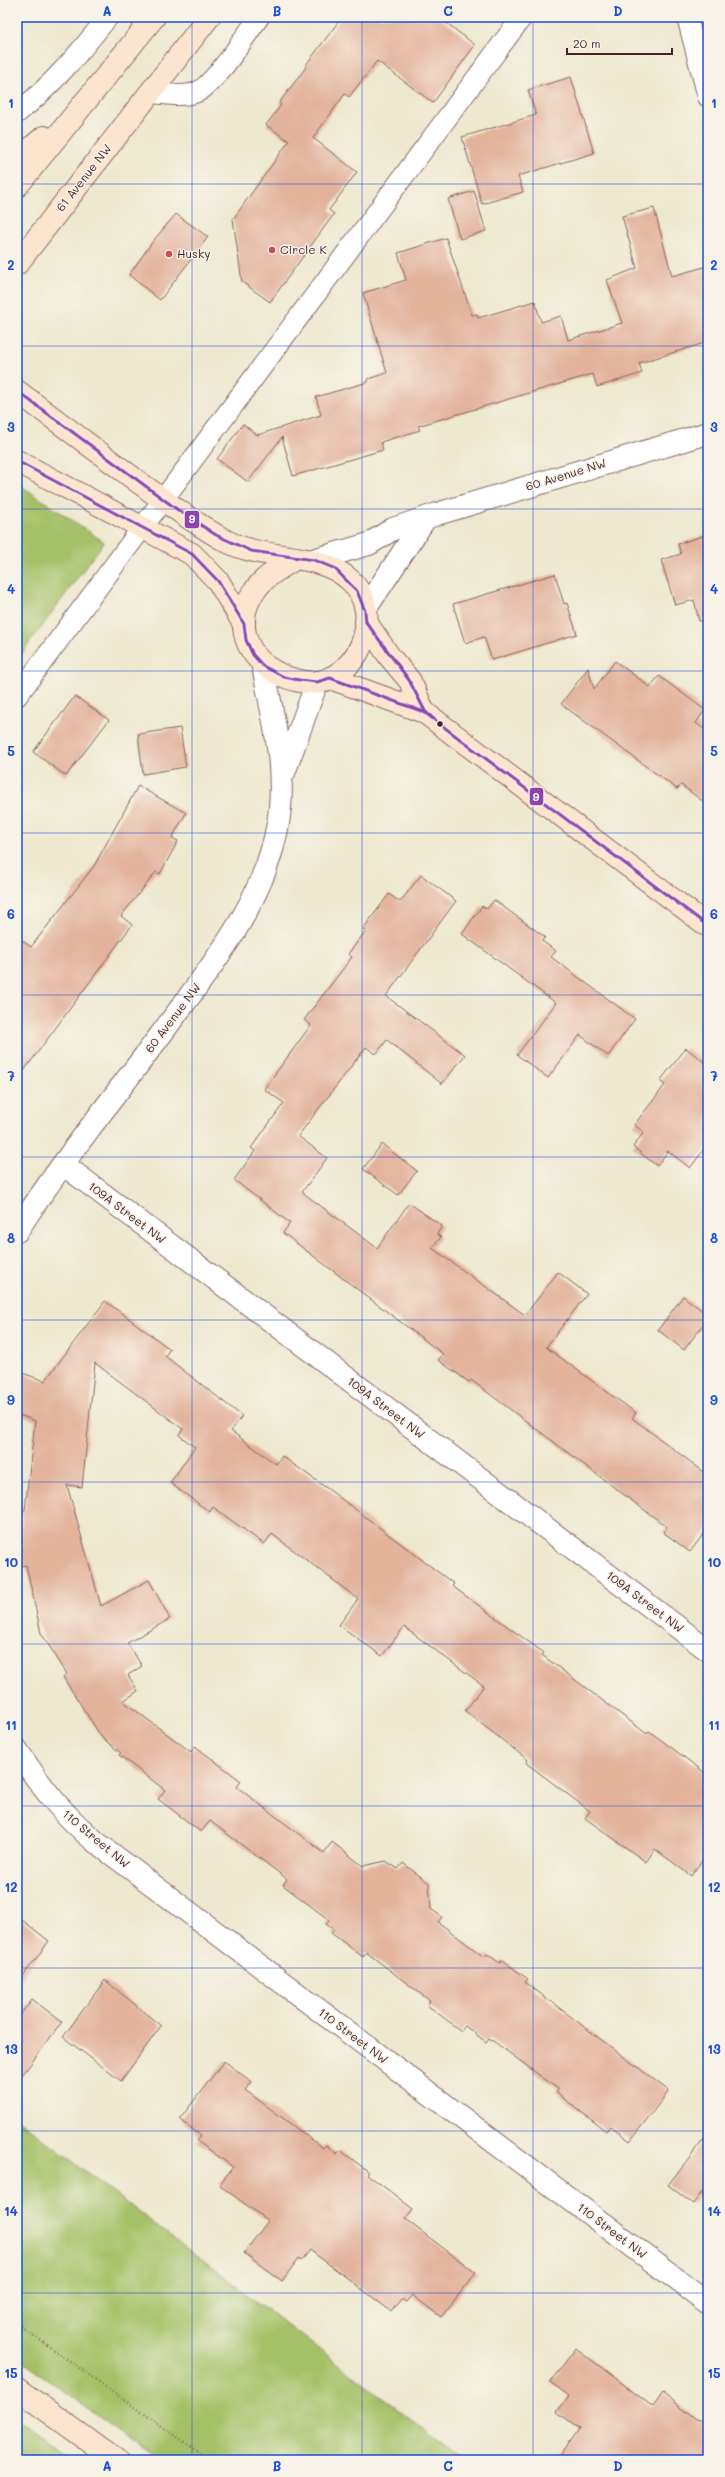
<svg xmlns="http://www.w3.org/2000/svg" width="725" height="2477" font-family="Mali,sans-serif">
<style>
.green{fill:#a5c167;stroke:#787049}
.building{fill:#e3b29b}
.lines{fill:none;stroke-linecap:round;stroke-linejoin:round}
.lane-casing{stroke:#836564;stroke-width:22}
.street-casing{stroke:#836564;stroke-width:24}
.secondary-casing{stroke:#836564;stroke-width:24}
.path{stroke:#836564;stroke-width:2.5;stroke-dasharray:1 3;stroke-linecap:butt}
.lane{stroke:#fff;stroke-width:20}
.street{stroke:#fff;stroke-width:22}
.secondary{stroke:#fce5cf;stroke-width:22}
.bus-1-casing{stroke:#f7f3e8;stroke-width:6}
.bus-1{stroke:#8e44ad;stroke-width:3}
.grid{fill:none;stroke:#1d4ed8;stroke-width:1;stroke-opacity:0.55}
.poi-dot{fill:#d1495b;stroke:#f7f3e8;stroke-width:1.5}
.bus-dot{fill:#4a1f2b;stroke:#f7f3e8;stroke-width:1.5}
.labels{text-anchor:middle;stroke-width:3;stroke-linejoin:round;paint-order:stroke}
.street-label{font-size:12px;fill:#4a1f2b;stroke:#f7f3e8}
.poi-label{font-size:12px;fill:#4a1f2b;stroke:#f7f3e8;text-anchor:start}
.line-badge{stroke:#f7f3e8;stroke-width:1.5}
.badge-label{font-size:11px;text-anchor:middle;font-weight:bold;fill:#fff}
.neatline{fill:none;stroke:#1d4ed8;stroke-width:1.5}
.grid-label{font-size:13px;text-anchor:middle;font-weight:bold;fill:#1d4ed8}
</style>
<rect width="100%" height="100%" fill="#f7f3e8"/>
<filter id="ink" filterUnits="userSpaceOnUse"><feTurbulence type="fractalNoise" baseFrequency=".025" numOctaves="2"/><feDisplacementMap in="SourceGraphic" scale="8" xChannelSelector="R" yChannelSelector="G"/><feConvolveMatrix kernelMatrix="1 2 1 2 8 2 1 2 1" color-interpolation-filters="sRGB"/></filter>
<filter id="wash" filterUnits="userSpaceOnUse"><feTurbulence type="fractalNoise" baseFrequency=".012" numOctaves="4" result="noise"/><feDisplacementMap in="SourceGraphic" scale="16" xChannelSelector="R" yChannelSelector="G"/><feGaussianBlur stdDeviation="0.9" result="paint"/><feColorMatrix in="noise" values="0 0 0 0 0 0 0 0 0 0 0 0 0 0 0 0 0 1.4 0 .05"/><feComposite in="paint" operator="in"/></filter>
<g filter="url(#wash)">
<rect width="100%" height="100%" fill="#eee8cf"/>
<g class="green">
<path d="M17,483L104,542L17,660Z"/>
<path d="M17,2120V2119L464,2460H158L17,2357Z"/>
<path d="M17,2419L74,2460H17Z"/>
</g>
<g id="blocks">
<g class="building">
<path d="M342,17H439L475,45L433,103L377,61L349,97L345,94L313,138L357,172L329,210L334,214L270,302L242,282L233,219L289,141L266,125L281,105L279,103L307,66L306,65Z"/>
<path d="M571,77L594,153L518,176L523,192L482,204L462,137L536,115L528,90Z"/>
<path d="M474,191L486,231L460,239L448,199Z"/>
<path d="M654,208L672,276L708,266V342L639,363L642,373L597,387L593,374L418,426L420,430L381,442L383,450L293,476L282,437L248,482L217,459L243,424L257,435L321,415L316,397L368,382V379L387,373L363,293L406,280L398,253L446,238L472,315L477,314L478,318L535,301L541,322L561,316L568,340L622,323L607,280L637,268L622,216Z"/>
<path d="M176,214L208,237L160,300L129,275L153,241Z"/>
<path d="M708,534V620L699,621L694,600L675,605L661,560L681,554L678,544Z"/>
<path d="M555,574L564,604L567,603L577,634L492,660L484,637L465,643L453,604Z"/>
<path d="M615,661L650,687L659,676L705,710L696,723L708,732V805L681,785L677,789L561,704L588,668L594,689Z"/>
<path d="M75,696L109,720L66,776L33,752Z"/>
<path d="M180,728L186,767L143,774L138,734Z"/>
<path d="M138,786L186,813L172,838L178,841L160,874L156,872L121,916L132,925L17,1080V937L31,947L94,866Z"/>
<path d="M421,875L456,901L386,996L465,1055L442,1084L387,1040L376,1054L366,1047L298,1136L327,1158L302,1192L377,1248L409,1203L442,1226L437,1234L441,1237L432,1248L525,1315L558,1272L587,1294L546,1347L636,1413L632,1418L708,1475V1528L690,1552L663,1532L667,1527L471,1380L469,1382L438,1360L443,1354L283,1233L290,1223L234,1180L255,1151L251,1148L284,1103L264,1089L311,1025L304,1020L352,957L348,954L366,931L363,929L389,894L400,902Z"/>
<path d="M494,900L545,937L542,941L556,951L551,957L635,1019L608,1056L580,1035L548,1078L517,1055L556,1003L462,934L482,906L487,909Z"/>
<path d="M686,1048L708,1065V1144L690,1168L668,1151L657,1166L633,1147L644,1132L634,1125L665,1085L660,1081Z"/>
<path d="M382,1144L417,1171L398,1195L363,1169Z"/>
<path d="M683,1296L708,1315V1318L684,1350L658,1330Z"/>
<path d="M105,1301L170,1349L165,1356L242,1416L231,1431L276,1464L282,1456L335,1494L454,1584L452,1586L544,1653L542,1655L647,1734L649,1731L708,1775V1852L691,1876L655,1849L646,1862L585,1818L590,1811L526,1763L528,1760L465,1711L484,1686L404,1627L382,1656L339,1625L358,1599L272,1534L264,1544L213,1507L210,1512L170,1483L195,1447L179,1435L183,1429L95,1363L82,1487L67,1485L101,1606L149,1580L170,1619L127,1643L142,1666L128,1675L138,1691L123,1701L191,1752L195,1746L241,1781L237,1787L324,1853L332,1842L363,1866L386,1861L398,1869L403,1863L429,1883L431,1909L442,1917L438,1922L484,1957L487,1954L500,1963L502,1960L528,1979L525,1982L669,2091L630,2141L610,2126L606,2131L555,2092L558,2089L489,2038L486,2042L465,2026L461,2031L427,2005L430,2001L366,1952L363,1957L331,1933L334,1930L326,1924L329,1920L283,1885L287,1879L210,1821L201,1832L158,1799L165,1790L119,1755L121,1753L102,1738L63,1677L67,1674L41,1633L26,1565L21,1566L22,1510H25L35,1421L17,1414V1371L45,1381Z"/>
<path d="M17,1916L49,1941L17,1984Z"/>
<path d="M105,1980L161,2026L121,2081L63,2037Z"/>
<path d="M32,1999L62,2022L17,2082V2019Z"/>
<path d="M224,2061L252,2082L245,2090L323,2148L326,2145L337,2154L340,2150L369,2172L367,2174L413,2209L405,2219L476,2273L441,2317L412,2295L406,2302L402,2299L392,2312L310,2250L302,2260L299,2258L282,2281L244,2253L268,2221L219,2185L233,2167L197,2141L201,2136L180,2119Z"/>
<path d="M708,2133V2184L693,2204L668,2185Z"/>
<path d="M576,2348L653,2407L663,2393L708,2427V2460H556L579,2428L557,2412L569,2396L550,2382Z"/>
</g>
</g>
</g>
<g filter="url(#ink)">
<use href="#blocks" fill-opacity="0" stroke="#836564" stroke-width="1"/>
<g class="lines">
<g class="lane-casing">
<g id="lane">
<path d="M687,17L708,97"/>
<path d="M151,93C166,94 186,98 199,91C217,81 246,35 259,17"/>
<path d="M17,113C52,86 80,52 108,17"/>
<path d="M17,696L522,17"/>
</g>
</g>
<g class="street-casing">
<g id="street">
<path d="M313,560L369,544L393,529L437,514L708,433"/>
<path d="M366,608L425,519"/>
<path d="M284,773L317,682"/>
<path d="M64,1165L708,1650"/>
<path d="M17,1231C62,1161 115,1096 165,1029C211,967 265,902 278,823C287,770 273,718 263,666"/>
<path d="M17,1750C42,1788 62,1814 97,1843L708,2303"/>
</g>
</g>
<g class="secondary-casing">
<g id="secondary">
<path d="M17,160L44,137"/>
<path d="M17,186L154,17"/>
<path d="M17,264L209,17"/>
<path d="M17,391C57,421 97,451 137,481C166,502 195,524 226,541C266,562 317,550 350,580C384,613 362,672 319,682C307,684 288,679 277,673C242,655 232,615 260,584C270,573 282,567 295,559"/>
<path d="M17,461L192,554L218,581L244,624"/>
<path d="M366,622L389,656L410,681L424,712"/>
<path d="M330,678L424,712L708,926"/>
<path d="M17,2389L116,2460"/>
</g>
</g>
<path class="path" d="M17,2324L210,2460"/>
<use href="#lane" class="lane"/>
<use href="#street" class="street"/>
<use href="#secondary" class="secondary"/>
<g class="bus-1-casing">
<g id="bus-1">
<path d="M17,391L178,510L216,535L251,551L314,560L334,568L357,591L365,611L366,622"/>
<path d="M17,461L192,554L218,581L244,624L246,640L253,655L263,666L284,677L299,680L317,682L330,678L424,712L708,926"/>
<path d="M366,622L409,680L425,711L436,721"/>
</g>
</g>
<use href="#bus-1" class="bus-1"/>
</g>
</g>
<path class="grid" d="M192,17V2460M362,17V2460M533,17V2460M17,184H708M17,346H708M17,509H708M17,671H708M17,833H708M17,995H708M17,1157H708M17,1320H708M17,1482H708M17,1644H708M17,1806H708M17,1968H708M17,2131H708M17,2293H708"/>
<g class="poi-dot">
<circle cx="272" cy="250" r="4"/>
<circle cx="169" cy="254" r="4"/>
</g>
<circle class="bus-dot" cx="440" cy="724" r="3.5"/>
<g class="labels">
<g class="street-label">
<text transform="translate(84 178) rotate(-52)" y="4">61 Avenue NW</text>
<text transform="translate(566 475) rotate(-17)" y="4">60 Avenue NW</text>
<text transform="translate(173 1018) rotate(-53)" y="4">60 Avenue NW</text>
<text transform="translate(127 1213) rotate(37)" y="4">109A Street NW</text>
<text transform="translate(386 1408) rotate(37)" y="4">109A Street NW</text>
<text transform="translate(645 1602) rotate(37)" y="4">109A Street NW</text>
<text transform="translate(96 1839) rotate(40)" y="4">110 Street NW</text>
<text transform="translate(353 2036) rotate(37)" y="4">110 Street NW</text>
<text transform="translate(612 2231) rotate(37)" y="4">110 Street NW</text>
</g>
<g class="poi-label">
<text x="280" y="254">Circle K</text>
<text x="177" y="258">Husky</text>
</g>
</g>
<g class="line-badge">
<rect x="184" y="510" width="16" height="19" rx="4" fill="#8e44ad"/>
<rect x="529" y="787" width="15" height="19" rx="4" fill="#8e44ad"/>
</g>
<g class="badge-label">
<text x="192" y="523">9</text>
<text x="536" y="801">9</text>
</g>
<rect width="725" height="2477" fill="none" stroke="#f7f3e8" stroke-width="44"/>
<path d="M567 48v6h105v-6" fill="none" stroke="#4a1f2b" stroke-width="2"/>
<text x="573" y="48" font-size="12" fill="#4a1f2b" stroke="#f7f3e8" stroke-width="3" paint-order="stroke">20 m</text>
<rect x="22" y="22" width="681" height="2433" class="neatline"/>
<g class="grid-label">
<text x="107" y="16">A</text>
<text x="277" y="16">B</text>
<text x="448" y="16">C</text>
<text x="618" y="16">D</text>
<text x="11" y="108">1</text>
<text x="714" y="108">1</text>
<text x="11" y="270">2</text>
<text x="714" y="270">2</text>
<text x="11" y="432">3</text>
<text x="714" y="432">3</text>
<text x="11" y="594">4</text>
<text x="714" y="594">4</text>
<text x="11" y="756">5</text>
<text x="714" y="756">5</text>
<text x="11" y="919">6</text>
<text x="714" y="919">6</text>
<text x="11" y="1081">7</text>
<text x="714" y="1081">7</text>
<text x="11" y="1243">8</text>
<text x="714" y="1243">8</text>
<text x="11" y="1405">9</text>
<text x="714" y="1405">9</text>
<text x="11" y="1567">10</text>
<text x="714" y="1567">10</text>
<text x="11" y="1730">11</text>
<text x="714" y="1730">11</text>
<text x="11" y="1892">12</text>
<text x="714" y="1892">12</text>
<text x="11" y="2054">13</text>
<text x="714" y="2054">13</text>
<text x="11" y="2216">14</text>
<text x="714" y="2216">14</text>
<text x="11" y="2378">15</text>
<text x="714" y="2378">15</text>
<text x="107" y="2471">A</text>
<text x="277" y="2471">B</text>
<text x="448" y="2471">C</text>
<text x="618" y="2471">D</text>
</g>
</svg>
